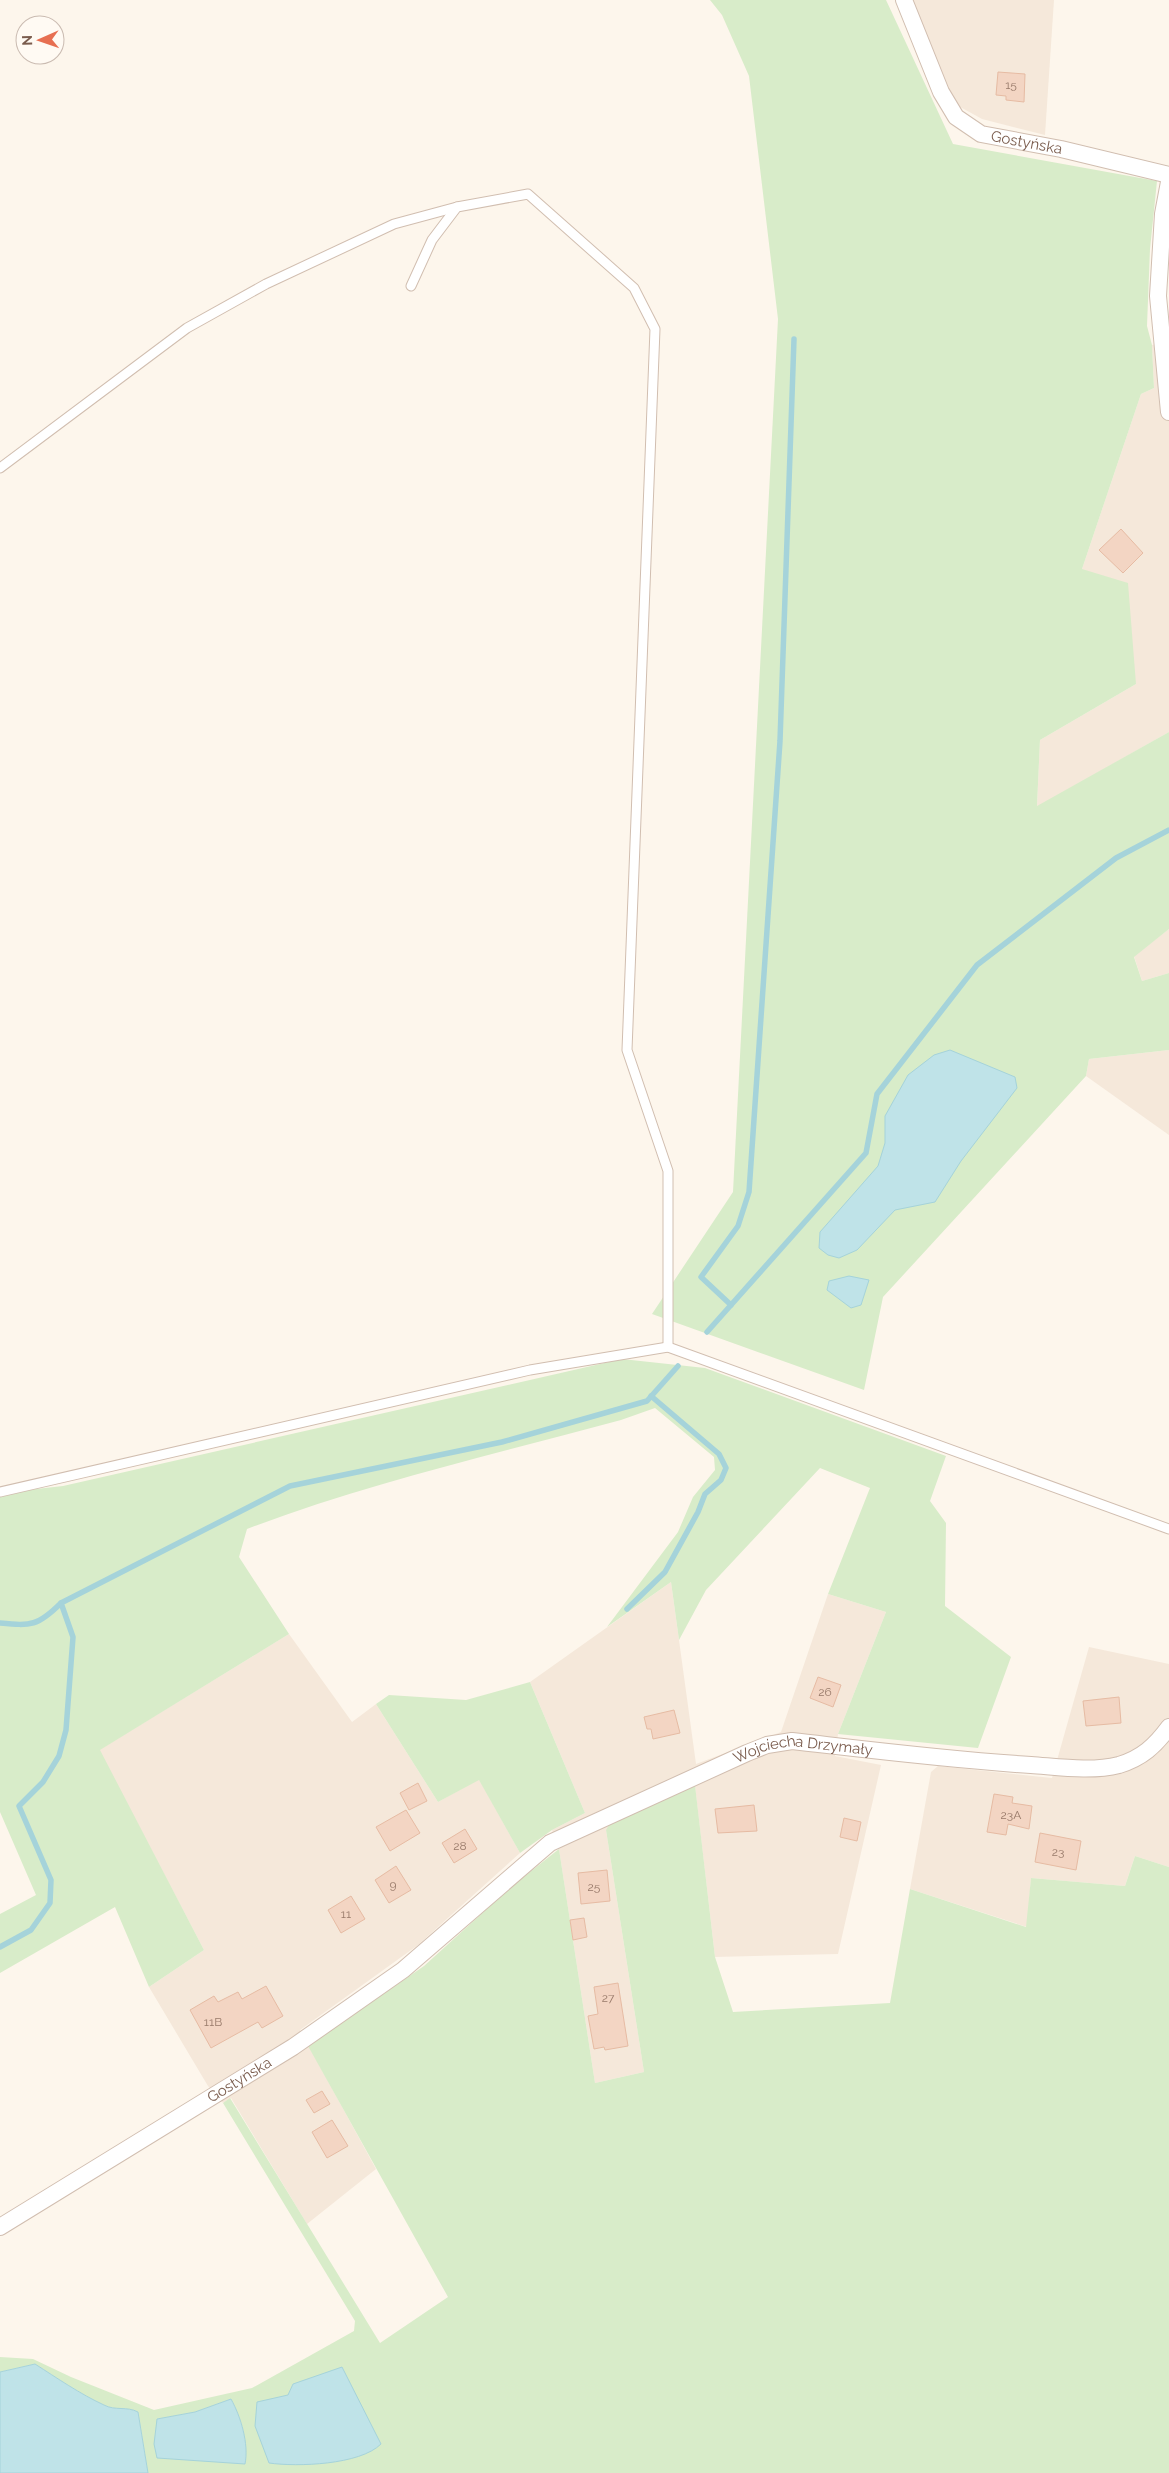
<svg xmlns="http://www.w3.org/2000/svg" width="1169" height="2473" font-family="Raleway,sans-serif">
<style>
.residential{fill:#f5e8da}
.green{fill:#d8ecc9;fill-rule:evenodd}
.water{fill:#bfe3e8;stroke:#a5d3da}
.lines{fill:none;stroke-linecap:round;stroke-linejoin:round}
.stream{stroke:#a5d3da;stroke-width:5.5}
.building{fill:#f3d5c3;stroke:#e6bba3}
.service-casing{stroke:#d1beb0;stroke-width:11}
.minor-casing{stroke:#d1beb0;stroke-width:18}
.service{stroke:#fff;stroke-width:9}
.minor{stroke:#fff;stroke-width:16}
.labels{text-anchor:middle;stroke-width:4.5;stroke-linejoin:round;paint-order:stroke}
.number-label{font-size:12px;fill:#987a6a}
.street-label{font-size:15px;fill:#7a5c4d;stroke:#fffaf3}
</style>
<rect width="100%" height="100%" fill="#fdf6ec"/>
<g class="residential">
<path d="M911,0H1054L1045,135L982,119L953,103Z"/>
<path d="M1169,341V732L1037,807L1040,740L1136,684L1082,569L1141,394L1154,388L1152,345Z"/>
<path d="M1169,929V973L1142,981L1134,956Z"/>
<path d="M1169,1050V1135L1086,1076L1089,1059Z"/>
<path d="M671,1582L696,1764L781,1732L828,1594L886,1612L838,1734L835,1756L881,1765L838,1954L715,1957L695,1786L606,1830L644,2072L595,2083L559,1849L552,1830L585,1813L530,1682Z"/>
<path d="M289,1634L352,1722L376,1704L438,1802L479,1779L520,1853L418,1945L300,2030L376,2169L307,2224L231,2098L223,2103L208,2086L149,1987L204,1950L99,1750Z"/>
<path d="M1089,1647L1169,1664V1867L1135,1856L1125,1886L1031,1878L1027,1927L910,1889L931,1772L938,1766L1052,1778Z"/>
</g>
<g class="green">
<path d="M710,0H886L953,144L1157,181L1150,249L1147,326L1152,345L1154,388L1141,394L1082,569L1128,583L1136,684L1040,740L1037,806L1169,732V929L1134,957L1142,981L1169,973V1050L1089,1059L1086,1076L883,1297L864,1390L652,1314L733,1192L778,319L749,76L722,15Z"/>
<path d="M622,1359L705,1368L946,1456L930,1501L946,1523L945,1606L1011,1657L978,1748L838,1734L886,1612L828,1594L870,1488L820,1468L706,1590L679,1640L671,1582L607,1627L678,1532L693,1497L715,1470L714,1457L655,1408L621,1420C496,1454 368,1483 247,1529L239,1557L289,1634L100,1750L204,1950L149,1987L115,1907L0,1973V1914L36,1895L0,1812V1493L63,1486Z"/>
<path d="M530,1682L585,1813L552,1830L520,1853L479,1780L438,1802L376,1704L389,1695L466,1700Z"/>
<path d="M695,1785L715,1957L733,2012L890,2003L910,1889L1026,1927L1031,1878L1125,1886L1135,1856L1169,1867V2473H148L138,2412C127,2406 115,2411 104,2405C80,2394 57,2378 35,2364L0,2372V2357L33,2359L71,2377L154,2410L252,2388L354,2331L355,2321L223,2103L230,2098L380,2343L448,2297L308,2046L424,1966L511,1887L559,1849L595,2083L644,2072L606,1830L612,1820ZM293,2384L364,2415L381,2444L257,2403L289,2395ZM231,2399C241,2417 249,2444 245,2464L157,2419L195,2412Z"/>
</g>
<g class="water">
<path d="M950,1050L1015,1077L1017,1088L961,1161L935,1202L895,1210L857,1250L839,1258L828,1255L819,1248L820,1232L878,1166L885,1143V1116L908,1075L934,1055Z"/>
<path d="M849,1276L869,1280L861,1305L851,1308L827,1290L829,1281Z"/>
<path d="M35,2364C57,2378 80,2394 104,2405C115,2411 127,2406 138,2412L148,2473H0V2372Z"/>
<path d="M342,2367L381,2444C360,2465 297,2467 269,2463L255,2426L257,2402L288,2395L293,2384Z"/>
<path d="M231,2399C241,2417 249,2444 245,2464L157,2458L154,2444L157,2419L195,2412Z"/>
</g>
<g class="lines">
<g class="stream">
<path d="M731,1305L701,1277L738,1226L749,1192L780,741L794,339"/>
<path d="M707,1332L866,1153L877,1094L977,965L1116,858L1169,830"/>
<path d="M627,1609L665,1572L698,1512L705,1494L721,1480L726,1468L719,1454L651,1396"/>
<path d="M0,1623C31,1626 38,1626 61,1603"/>
<path d="M0,1947L31,1930L50,1903L51,1880L19,1806L43,1782L59,1756L66,1730L73,1637L61,1603L290,1486L502,1442L647,1401L678,1366"/>
</g>
</g>
<g class="building">
<path d="M998,72L1025,74L1024,102L1006,100V96L996,95Z"/>
<path d="M1121,529L1143,553L1123,573L1099,550Z"/>
<path d="M818,1677L841,1685L833,1707L810,1698Z"/>
<path d="M1119,1697L1121,1723L1086,1726L1083,1701Z"/>
<path d="M674,1710L680,1733L653,1739L651,1729H647L644,1717Z"/>
<path d="M418,1783L427,1801L409,1810L400,1793Z"/>
<path d="M994,1794L1013,1797L1012,1803L1032,1806L1029,1829L1008,1824L1006,1835L987,1832Z"/>
<path d="M754,1805L757,1831L718,1833L715,1809Z"/>
<path d="M406,1810L420,1833L390,1851L376,1827Z"/>
<path d="M844,1818L861,1822L857,1841L840,1837Z"/>
<path d="M465,1829L477,1849L454,1863L442,1843Z"/>
<path d="M1040,1833L1081,1841L1076,1870L1035,1862Z"/>
<path d="M396,1866L411,1890L389,1903L375,1880Z"/>
<path d="M607,1870L610,1901L581,1904L578,1873Z"/>
<path d="M351,1896L365,1919L341,1933L328,1910Z"/>
<path d="M584,1918L587,1937L573,1940L570,1920Z"/>
<path d="M618,1983L628,2046L605,2050L604,2047L594,2049L588,2016L598,2014L594,1987Z"/>
<path d="M266,1986L283,2016L262,2028L258,2022L211,2048L190,2010L214,1996L218,2002L238,1992L242,1999Z"/>
<path d="M322,2091L330,2104L314,2113L306,2100Z"/>
<path d="M332,2120L348,2146L327,2158L312,2132Z"/>
</g>
<g class="lines">
<g class="service-casing">
<g id="service">
<path d="M411,286L432,240L457,207L528,194L634,288L655,329L627,1050L668,1171V1347"/>
<path d="M0,468L187,328L266,284L394,224L457,207"/>
<path d="M0,1492L530,1370L668,1347L1169,1529"/>
</g>
</g>
<g class="minor-casing">
<g id="minor">
<path id="s1" d="M904,0L941,92L956,117L981,134L1061,149L1169,175"/>
<path d="M1169,182L1163,214L1158,296L1169,412"/>
<path id="s2" d="M0,2227L293,2047L403,1970L550,1843L747,1753L767,1745L792,1741C871,1750 951,1760 1031,1765C1059,1767 1091,1772 1119,1765C1142,1758 1155,1746 1169,1727"/>
</g>
</g>
<use href="#service" class="service"/>
<use href="#minor" class="minor"/>
</g>
<g class="labels">
<g class="number-label">
<text x="1011" y="89">15</text>
<text x="825" y="1696">26</text>
<text x="1011" y="1819">23A</text>
<text x="460" y="1850">28</text>
<text x="1058" y="1856">23</text>
<text x="393" y="1889">9</text>
<text x="594" y="1891">25</text>
<text x="346" y="1918">11</text>
<text x="608" y="2002">27</text>
<text x="213" y="2026">11B</text>
</g>
<g class="street-label">
<text dy="5" stroke="none"><textPath href="#s1" startOffset="205">Gostyńska</textPath></text>
<text dy="5" stroke="none"><textPath href="#s2" startOffset="946">Wojciecha Drzymały</textPath></text>
<text dy="5" stroke="none"><textPath href="#s2" startOffset="281">Gostyńska</textPath></text>
</g>
</g>
<g transform="translate(40 40) rotate(268)"><circle r="24" fill="#fffaf3" stroke="#cabbb1"/>
<path d="M0-4L9 19L0 12L-9 19Z" fill="#e76f51"/>
<text y="-8" font-size="14" font-weight="bold" text-anchor="middle" fill="#7a5c4d">N</text>
</g>
</svg>
